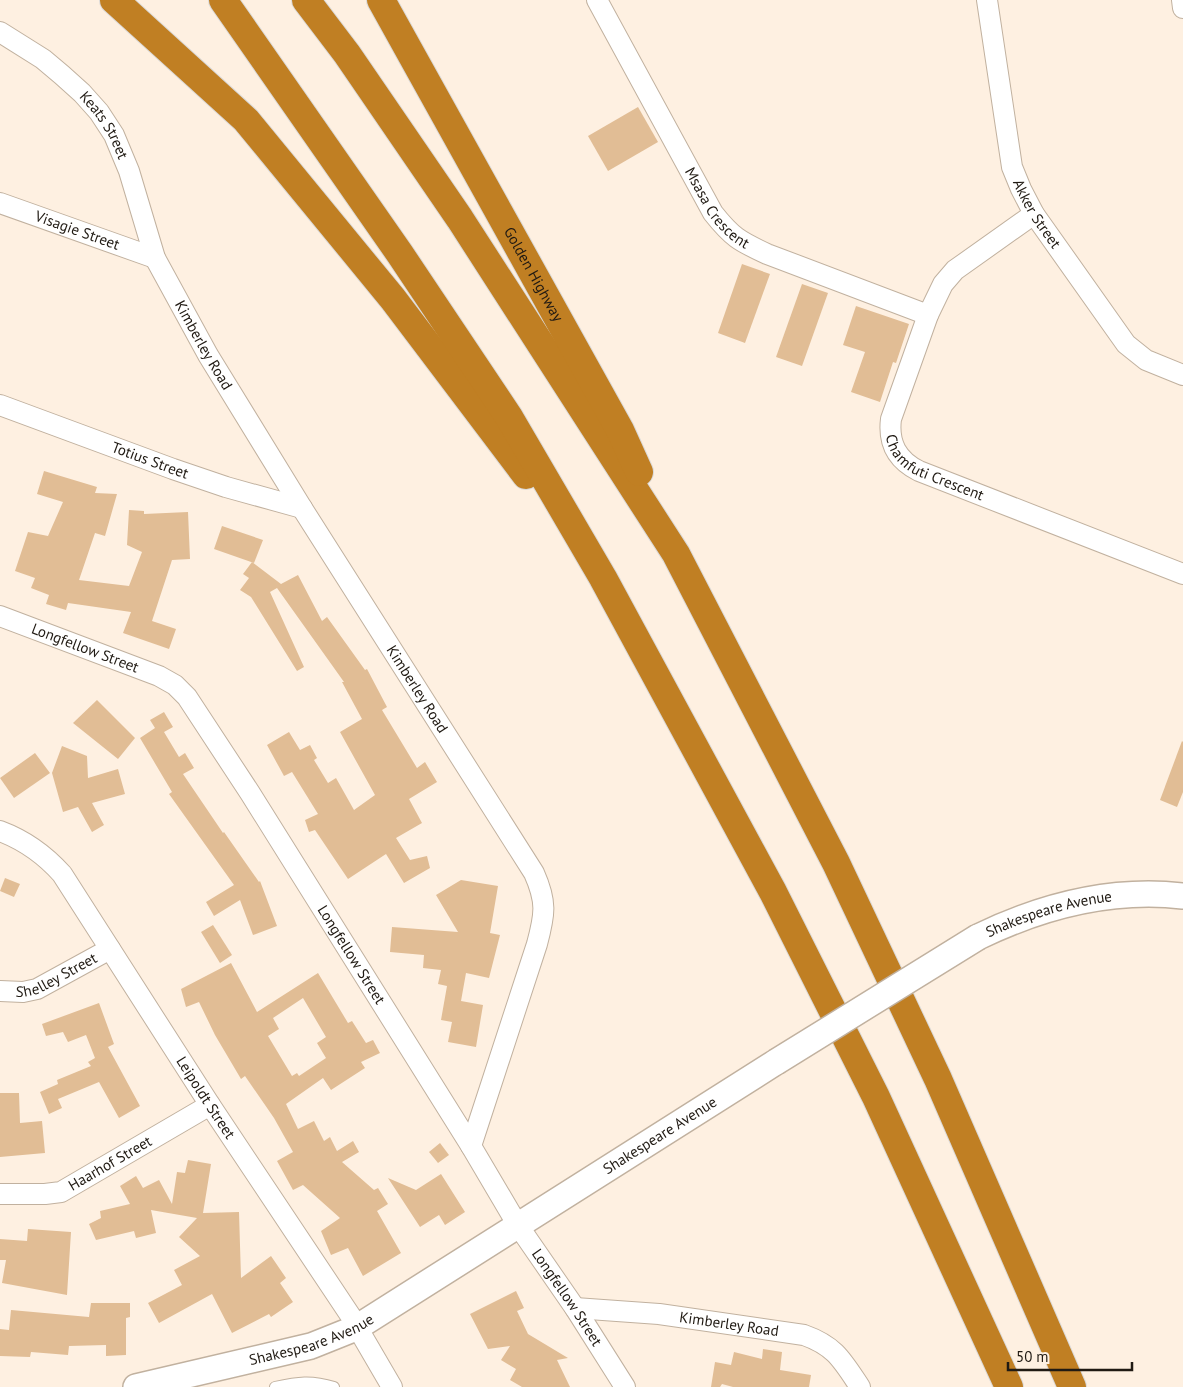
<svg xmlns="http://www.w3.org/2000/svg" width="1183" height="1387" font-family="'PT Sans',sans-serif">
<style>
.building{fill:#e1bd95;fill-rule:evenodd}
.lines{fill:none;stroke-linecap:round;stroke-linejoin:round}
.service-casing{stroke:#c1b19f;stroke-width:12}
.minor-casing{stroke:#c1b19f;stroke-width:22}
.tertiary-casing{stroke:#c1b19f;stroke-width:28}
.motorway-casing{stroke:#dbdad9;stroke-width:30}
.service{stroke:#fff;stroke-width:10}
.minor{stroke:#fff;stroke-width:20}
.tertiary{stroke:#fff;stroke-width:25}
.motorway{stroke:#c07f23;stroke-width:28}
.tertiary-bridge-casing{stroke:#c1b19f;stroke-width:28;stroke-linecap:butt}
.tertiary-bridge{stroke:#fff;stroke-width:25}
.labels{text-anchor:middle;stroke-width:4;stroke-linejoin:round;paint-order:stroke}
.street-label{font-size:15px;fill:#201a13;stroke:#fef0e1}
</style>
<rect width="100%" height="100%" fill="#fef0e1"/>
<g class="building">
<path d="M638,107L658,142L608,171L588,136Z"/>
<path d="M742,264L770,274L745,343L718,333Z"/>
<path d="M802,284L828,293L802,366L776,357Z"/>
<path d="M856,306L909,324L896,363L893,362L880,402L851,392L865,352L843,345Z"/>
<path d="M44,471L97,487L95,493L117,494L105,536L95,533L79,580L129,586L142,552L127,545L129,510L144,511V514L188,512L190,559L172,560L152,621L176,629L169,649L123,633L131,612L68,603L66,610L46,604L49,595L31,588L35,578L15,571L28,532L48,536L63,502L37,494Z"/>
<path d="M222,526L263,540L254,563L214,549Z"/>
<path d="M252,562L281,584L298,575L322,621L327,617L365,670L367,669L387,707L382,710L417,768L425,762L437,782L409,799L422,823L396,838L410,860L427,856L430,868L404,883L386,854L348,879L315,830L309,832L305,820L318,814L292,772L284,776L267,745L289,732L300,750L310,745L317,758L314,760L328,783L336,778L354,810L375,795L340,732L362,719L342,682H344L277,588L270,592L304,667L297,671L251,597L240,590L249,578L243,574Z"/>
<path d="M97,700L135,738L118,759L73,723Z"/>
<path d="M164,712L173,727L164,732L179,757L185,753L194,768L183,774L223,833L224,832L259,882L260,881L277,926L253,935L240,900L214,916L206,902L234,885L169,794L172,792L140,738L155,728L150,720Z"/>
<path d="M1182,741L1183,742V792L1177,807L1160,800Z"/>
<path d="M62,746L87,756L88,778L118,769L125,794L92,803L104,825L92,832L78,807L63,812L52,773Z"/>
<path d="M35,753L50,773L14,798L0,778Z"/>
<path d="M5,878L20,884L14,897L0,891Z"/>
<path d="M461,880L498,886L490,933L500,935L489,978L466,973L461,1001L483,1005L476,1047L448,1042L452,1022L441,1020L447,986L438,984L441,970L423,968L424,955L390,952L392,927L458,932L436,895Z"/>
<path d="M213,925L232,955L220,963L201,932Z"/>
<path d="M231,963L257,1012L318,973L348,1023L352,1021L366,1043L373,1040L380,1053L361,1062L365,1068L331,1090L323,1078L286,1104L298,1129L314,1121L324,1141L330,1137L337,1151L353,1141L359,1152L342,1162L374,1190L378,1188L388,1204L377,1211L401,1253L363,1276L348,1248L331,1255L321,1231L340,1218L303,1185L293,1190L277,1161L293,1152L274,1118L245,1076L241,1079L215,1035L199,1002L186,1007L181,989ZM303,998L326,1037L317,1043L326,1058L299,1076L297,1073L292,1076L268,1036L279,1029L273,1018Z"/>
<path d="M99,1003L114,1044L108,1047L140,1106L119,1118L99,1082L58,1099L62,1108L49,1114L40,1092L58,1084L57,1080L91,1066L88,1062L95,1058L86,1035L68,1042L63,1032L46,1036L42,1024Z"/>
<path d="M0,1093H19L20,1123L42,1121L45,1153L0,1157Z"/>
<path d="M440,1143L449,1155L438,1163L429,1152Z"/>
<path d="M188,1160L211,1164L203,1213L239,1212L241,1278L271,1256L286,1278L280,1283L293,1302L271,1317L269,1314L232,1333L212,1294L159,1323L148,1303L182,1285L174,1270L200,1256L179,1237L197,1218L151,1210L156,1233L136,1238L134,1231L96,1240L89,1224L101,1218L100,1211L130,1204L120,1186L136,1176L143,1188L159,1180L172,1204L177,1172L185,1173Z"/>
<path d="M441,1174L465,1212L445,1225L439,1215L420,1227L388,1178L416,1190Z"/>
<path d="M28,1229L71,1232L67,1295L2,1283L6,1260H0V1239L27,1241Z"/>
<path d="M516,1291L524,1308L517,1311L528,1334L568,1358L557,1360L570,1387H522L510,1380L516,1369L501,1360L510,1346L488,1349L470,1314Z"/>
<path d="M91,1303H130V1317L126,1318V1355L106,1356V1345L69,1346L68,1355L31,1352L30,1357L0,1356V1329L9,1330L11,1310L89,1317Z"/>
<path d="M763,1349L782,1352L780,1370L811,1375L809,1387H733L722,1384L720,1387H711L715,1362L731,1365L734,1352L762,1359Z"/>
</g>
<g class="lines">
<g class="service-casing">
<path id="service" d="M275,1387C298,1382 311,1380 334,1387"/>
</g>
<g class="minor-casing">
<g id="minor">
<path id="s1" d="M597,0L713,213C732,237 739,241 767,254L928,315"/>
<path id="s2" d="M987,0L1012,167L1021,189L1034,214L1126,344L1146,360L1183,375"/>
<path d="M1182,0L1183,8"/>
<path id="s3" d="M0,32L43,59L62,75L82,93L99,112L114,135L129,171L155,258L208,355L302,508L534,873C547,902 545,914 537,944L471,1146"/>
<path id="s4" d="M0,203L155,258"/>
<path id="s5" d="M1034,214L955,270L943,284L928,315L891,419C888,443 897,460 919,471L1183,574"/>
<path id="s6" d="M0,405L173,469L226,487L302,508"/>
<path id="s7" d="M0,616L159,676L175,685L187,697L250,793L471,1146L517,1224L575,1308L625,1387"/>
<path id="s8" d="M0,831C24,840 45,855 62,874L210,1105L350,1315L392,1387"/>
<path id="s9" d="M0,991L23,992L37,989L110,949"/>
<path id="s10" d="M0,1194H45L61,1192L210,1105"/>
<path id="s11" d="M575,1308L659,1314L804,1335C835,1346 842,1360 860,1387"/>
</g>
</g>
<g class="tertiary-casing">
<g id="tertiary">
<path id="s12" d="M978,937C1042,906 1112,888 1183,896"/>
<path id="s13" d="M136,1387L311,1346L356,1328L776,1062"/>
</g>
</g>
<g class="motorway-casing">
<g id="motorway">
<path d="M114,0L246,120L393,299L526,475"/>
<path d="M223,0L400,254L509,417L603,578L773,892L876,1097L1009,1387"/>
<path d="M306,0L347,54L460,219L676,554L836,863L938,1079L1072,1387"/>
<path id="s14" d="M381,0L620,430L639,472"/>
</g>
</g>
<use href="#service" class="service"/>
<use href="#minor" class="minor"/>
<use href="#tertiary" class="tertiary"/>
<use href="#motorway" class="motorway"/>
<g class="tertiary-bridge-casing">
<path id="tertiary-bridge" d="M776,1062L978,937"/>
</g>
<use href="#tertiary-bridge" class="tertiary-bridge"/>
</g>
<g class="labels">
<g class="street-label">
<text dy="5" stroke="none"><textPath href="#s3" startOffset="142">Keats Street</textPath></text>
<text dy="5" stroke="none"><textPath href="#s1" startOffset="241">Msasa Crescent</textPath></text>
<text dy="5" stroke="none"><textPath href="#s2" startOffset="222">Akker Street</textPath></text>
<text dy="5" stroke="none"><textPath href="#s4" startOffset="82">Visagie Street</textPath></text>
<text dy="5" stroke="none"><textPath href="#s14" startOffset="314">Golden Highway</textPath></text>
<text dy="5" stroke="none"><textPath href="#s3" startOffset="385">Kimberley Road</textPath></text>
<text dy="5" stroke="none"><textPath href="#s6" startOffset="160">Totius Street</textPath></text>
<text dy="5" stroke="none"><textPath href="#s5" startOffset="334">Chamfuti Crescent</textPath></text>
<text dy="5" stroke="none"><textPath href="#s7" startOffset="91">Longfellow Street</textPath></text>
<text dy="5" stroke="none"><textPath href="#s3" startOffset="790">Kimberley Road</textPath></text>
<text dy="5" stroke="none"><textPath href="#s12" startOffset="75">Shakespeare Avenue</textPath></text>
<text dy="5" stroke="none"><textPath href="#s7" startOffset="511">Longfellow Street</textPath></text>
<text dy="5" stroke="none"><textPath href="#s9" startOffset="60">Shelley Street</textPath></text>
<text dy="5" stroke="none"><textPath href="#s8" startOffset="342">Leipoldt Street</textPath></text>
<text dy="5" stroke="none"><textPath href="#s13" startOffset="588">Shakespeare Avenue</textPath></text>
<text dy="5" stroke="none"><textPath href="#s10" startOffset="118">Haarhof Street</textPath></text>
<text dy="5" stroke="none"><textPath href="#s7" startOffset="916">Longfellow Street</textPath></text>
<text dy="5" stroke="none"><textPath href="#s11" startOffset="155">Kimberley Road</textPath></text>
<text dy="5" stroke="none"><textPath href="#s13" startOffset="182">Shakespeare Avenue</textPath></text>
</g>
</g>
<path d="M1008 1362v8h124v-8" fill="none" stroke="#201a13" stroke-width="2.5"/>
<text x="1016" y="1362" font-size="15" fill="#201a13" stroke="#fef0e1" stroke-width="4" paint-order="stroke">50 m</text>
</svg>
